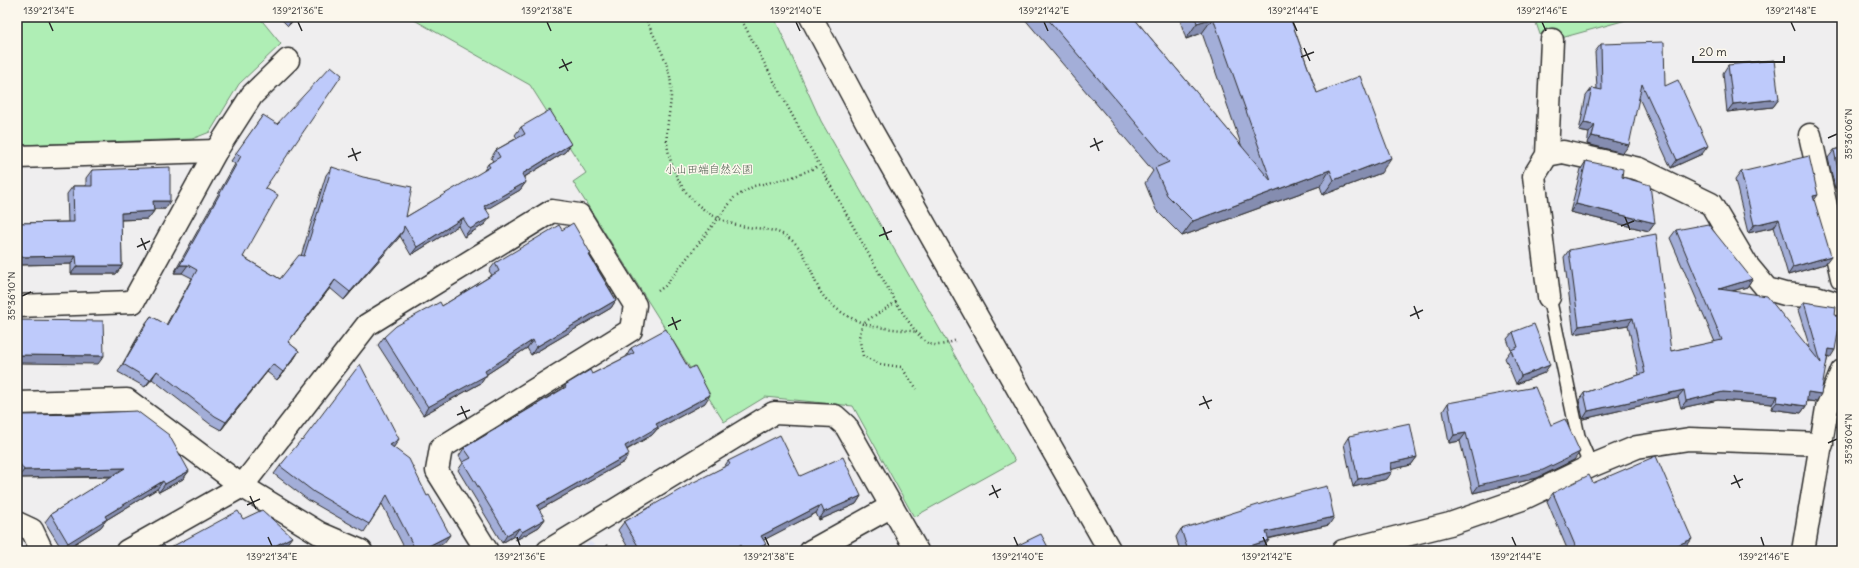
<svg xmlns="http://www.w3.org/2000/svg" width="1859" height="568" font-family="Delius,'Klee One',sans-serif">
<style>
.built{fill:#e0e3f3}
.green{fill:#afeeb5;stroke:#6d8c70}
.lines{fill:none;stroke-linecap:round;stroke-linejoin:round}
.lane-casing{stroke:#2b2b2b;stroke-width:16}
.street-casing{stroke:#2b2b2b;stroke-width:25}
.secondary-casing{stroke:#2b2b2b;stroke-width:25}
.path{stroke:#2b2b2b;stroke-width:2.5;stroke-dasharray:1 3;stroke-linecap:butt}
.lane{stroke:#fbf7ec;stroke-width:13}
.street{stroke:#fbf7ec;stroke-width:22}
.secondary{stroke:#fbf7ec;stroke-width:22}
.wall{fill:#a3aed8;stroke:#2b2b2b}
.shaded-wall{fill:#858db0;stroke:#2b2b2b}
.building{fill:#becafb;stroke:#2b2b2b}
.ticks{fill:none;stroke:#2b2b2b;stroke-width:1.5}
.labels{text-anchor:middle;stroke-width:3;stroke-linejoin:round;paint-order:stroke}
.park-label{font-size:11px;fill:#4c5c4e;stroke:#fbf7ec}
.neatline{fill:none;stroke:#2b2b2b;stroke-width:1.5}
.ticks-label{font-size:10px;text-anchor:middle;fill:#2b2b2b}
</style>
<rect width="100%" height="100%" fill="#efeeef"/>
<filter id="ink" filterUnits="userSpaceOnUse"><feTurbulence type="fractalNoise" baseFrequency=".025" numOctaves="2"/><feDisplacementMap in="SourceGraphic" scale="8" xChannelSelector="R" yChannelSelector="G"/><feConvolveMatrix kernelMatrix="1 2 1 2 8 2 1 2 1" color-interpolation-filters="sRGB"/></filter>
<g filter="url(#ink)">
<path class="built" d="M590,542L596,546L600,551H576Z"/>
<g class="green">
<path d="M17,17H259L281,44L239,84L210,132L192,139L17,145Z"/>
<path d="M409,17H774L821,121L1015,461L914,517L853,406L765,397L724,422L573,182L586,173L530,85Z"/>
<path d="M1534,17H1637L1543,43Z"/>
</g>
<g class="lines">
<g class="lane-casing">
<path id="lane" d="M1549,297L1578,436L1591,466"/>
</g>
<g class="street-casing">
<g id="street">
<path d="M1810,135L1842,278"/>
<path d="M1547,155L1563,152L1639,169L1711,204L1747,265L1767,289L1785,294L1816,297L1842,305"/>
<path d="M17,157L216,151"/>
<path d="M1549,297L1534,176L1547,155L1552,40"/>
<path d="M17,306L133,302L216,151L252,95L288,60"/>
<path d="M17,403L127,400L242,486L319,533L361,551"/>
<path d="M17,523L32,530L42,551"/>
<path d="M127,551L242,486L367,325L552,211L579,215L635,305L631,330L441,448L437,471L487,551"/>
<path d="M548,551L774,413L835,416L846,426L917,551"/>
<path d="M811,551L892,506"/>
<path d="M1343,551L1450,524L1522,499L1591,466L1637,447L1689,439L1822,444"/>
<path d="M1803,551L1827,408L1842,371"/>
</g>
</g>
<g class="secondary-casing">
<path id="secondary" d="M811,17L871,130L1110,551"/>
</g>
<g class="path">
<path d="M647,17V21C656,42 670,63 671,86C672,102 668,116 667,131C665,148 673,172 682,186C695,208 722,224 747,227C762,229 778,229 790,239C808,252 810,273 820,291C828,305 848,318 863,323C879,329 900,329 917,332"/>
<path d="M740,17C783,99 827,180 872,260C883,279 911,333 928,343C937,348 948,343 957,340"/>
<path d="M658,291L665,286L734,198L754,186L793,177L819,166"/>
<path d="M896,302L863,323L859,337L863,356L880,364L901,367L917,389"/>
<path d="M607,545L611,551"/>
</g>
<use href="#lane" class="lane"/>
<use href="#street" class="street"/>
<use href="#secondary" class="secondary"/>
</g>
<g class="wall">
<path d="M279,17H297L288,26Z"/>
<path d="M1023,17H1133L1242,147L1202,33L1186,39L1179,17H1290L1317,93L1381,173L1323,195L1320,186L1182,236L1156,210L1145,183L1153,171Z"/>
<path d="M1601,44L1665,86L1702,154L1671,168L1639,98L1623,153L1587,144L1589,133L1579,131L1586,96L1592,88L1597,89L1595,52Z"/>
<path d="M1728,65L1779,99L1773,107L1727,112L1723,73Z"/>
<path d="M263,115L265,188L243,257L280,279L301,256L326,175L332,167L406,217L483,172L488,164L493,161L491,158L496,150L517,138L515,135L521,127L571,144L565,152L523,178L526,182L520,190L486,209L485,224L464,237L458,226L411,255L400,236L344,300L330,288L288,342L299,351L294,359L277,380L267,372L221,430L210,424L152,379L145,387L118,372L145,324L151,316L166,325L192,278L182,273H174L235,164L231,161Z"/>
<path d="M1842,148V188H1835L1828,158L1834,150Z"/>
<path d="M1586,161L1622,177L1655,223L1649,231L1570,212L1581,169Z"/>
<path d="M92,170L165,209H154V211L148,219L121,220L122,266L116,274H71V264L17,265V223L68,222L67,194L73,186H86V178Z"/>
<path d="M1741,172L1814,200L1825,264L1788,275L1774,227L1748,233L1735,180Z"/>
<path d="M562,230L591,254L590,256L616,300L611,308L531,355L527,348L487,374L481,383L423,415L378,345L384,337L442,306L492,275L489,271L495,263Z"/>
<path d="M1676,230L1752,279L1747,287L1732,291L1810,348L1798,310L1804,302L1835,316L1830,358L1828,357L1816,402L1807,401L1806,406L1801,413L1771,409L1772,404L1718,400L1681,408L1678,397L1583,419L1579,400L1584,393L1639,375L1628,325L1574,334L1564,257L1569,250L1671,351L1715,342L1670,238Z"/>
<path d="M1513,332L1544,373L1516,384L1505,358L1511,350L1507,339Z"/>
<path d="M631,348L705,403L657,429L652,435L627,450L624,462L539,510L545,519L539,527L516,540L514,536L502,543L458,470L463,463L459,456L464,448L563,388L565,385L592,374L626,357Z"/>
<path d="M1448,403L1551,425L1574,460L1537,478L1473,493L1460,441L1449,443L1443,411Z"/>
<path d="M91,413L189,471L183,479L159,492L157,489L106,520L101,527L63,551L45,522L51,514L112,477L18,478L17,476V415L90,414Z"/>
<path d="M1349,436L1417,457L1411,465L1392,469L1387,479L1353,487L1344,444Z"/>
<path d="M302,441L394,447H393L444,543L429,551H406L382,504L364,532L308,500L274,474L280,466Z"/>
<path d="M728,461L800,476L861,496L856,504L819,520L816,513L763,540L761,551H630L618,530L624,522L724,467Z"/>
<path d="M1593,483L1686,547L1677,551H1568L1547,501L1553,493Z"/>
<path d="M1329,525L1268,539L1269,540L1263,548L1254,551H1180L1176,537L1181,529Z"/>
</g>
<g class="shaded-wall">
<path d="M294,17H297L288,26Z"/>
<path d="M1213,18L1202,33L1186,39L1197,23Z"/>
<path d="M1779,99L1773,107L1727,112L1733,104Z"/>
<path d="M1584,123L1595,125L1589,133L1579,131Z"/>
<path d="M1592,136L1629,145L1623,153L1587,144Z"/>
<path d="M571,144L565,152L516,182L522,174Z"/>
<path d="M1708,146L1702,154L1671,168L1677,160Z"/>
<path d="M1391,158L1381,173L1323,195L1334,180Z"/>
<path d="M1330,170L1320,186L1182,236L1193,221Z"/>
<path d="M1840,180H1842V188H1835Z"/>
<path d="M526,182L520,190L479,214L484,206Z"/>
<path d="M1818,195L1812,203L1813,196Z"/>
<path d="M153,201H170L165,209H148Z"/>
<path d="M1576,204L1655,223L1649,231L1570,212Z"/>
<path d="M154,211L148,219L115,220L121,213Z"/>
<path d="M491,217L485,224L464,237L470,229Z"/>
<path d="M463,218L458,226L411,255L417,247Z"/>
<path d="M1779,219L1774,227L1748,233L1754,225Z"/>
<path d="M403,231L398,239L344,300L350,292Z"/>
<path d="M76,256L71,264L17,265V257Z"/>
<path d="M1831,256L1825,264L1788,275L1793,267Z"/>
<path d="M180,265H188L182,273H174Z"/>
<path d="M77,266H122L116,274H71Z"/>
<path d="M1752,279L1747,287L1713,296L1719,289Z"/>
<path d="M335,280L330,288L282,350L288,342Z"/>
<path d="M616,300L611,308L531,355L536,347Z"/>
<path d="M1633,318L1628,325L1574,334L1579,326Z"/>
<path d="M533,340L527,348L481,378L487,375L481,383L423,415L428,407Z"/>
<path d="M1829,349L1835,350L1830,358L1824,357Z"/>
<path d="M299,351L294,359L277,380L283,372Z"/>
<path d="M17,355L104,356L98,364L17,363Z"/>
<path d="M273,364L267,372L221,430L226,422Z"/>
<path d="M1550,365L1544,373L1516,384L1521,376Z"/>
<path d="M157,371L152,379L145,387L150,380Z"/>
<path d="M1684,390L1678,397L1583,419L1588,411Z"/>
<path d="M1723,392L1778,396L1772,404L1718,400L1681,408L1686,401Z"/>
<path d="M1808,392L1821,394L1816,402L1802,400Z"/>
<path d="M710,395L705,403L657,429L652,435L619,454L625,446L656,424Z"/>
<path d="M1777,402L1806,406L1801,413L1771,409Z"/>
<path d="M1466,433L1460,441L1449,443L1454,435Z"/>
<path d="M399,439L394,447L384,453L390,445Z"/>
<path d="M1580,452L1574,460L1537,478L1473,493L1479,485Z"/>
<path d="M629,454L624,462L532,514L537,506Z"/>
<path d="M1417,457L1411,465L1385,471L1391,463Z"/>
<path d="M125,468L120,476L18,478L24,470Z"/>
<path d="M189,471L183,479L159,492L165,484Z"/>
<path d="M1392,472L1387,479L1353,487L1358,479Z"/>
<path d="M163,481L157,489L106,520L101,527L63,551L68,543L105,516Z"/>
<path d="M861,496L856,504L819,520L824,512Z"/>
<path d="M821,505L816,513L756,544L761,536Z"/>
<path d="M1334,517L1329,525L1261,540L1266,532Z"/>
<path d="M545,519L539,527L516,540L522,532Z"/>
<path d="M519,528L514,536L502,543L507,535Z"/>
<path d="M450,535L444,543L429,551H419Z"/>
<path d="M292,537L286,545L274,551H268L269,549Z"/>
<path d="M1692,539L1686,547L1677,551H1663Z"/>
<path d="M1269,540L1263,548L1254,551H1234Z"/>
<path d="M766,544L761,551H753Z"/>
<path d="M740,545L736,551H729Z"/>
</g>
<g class="building">
<path d="M1046,17H1133L1271,181L1213,18L1197,23L1195,17H1290L1317,93L1360,76L1391,158L1334,180L1330,170L1193,221L1167,195L1155,168L1169,162Z"/>
<path d="M1664,42L1665,86L1678,80L1708,146L1677,160L1642,84L1629,145L1592,136L1595,125L1584,123L1592,88L1602,90L1601,44Z"/>
<path d="M1774,60L1779,99L1733,104L1728,65Z"/>
<path d="M331,66L342,75L265,188L278,195L243,257L280,279L299,255L304,256L332,167L363,177L412,187L406,217L490,167L488,164L500,157L496,150L525,134L521,127L550,110L571,144L522,174L526,182L484,206L491,217L470,229L463,218L417,247L404,226L403,231L350,292L335,280L288,342L299,351L283,372L273,364L226,422L215,416L157,371L150,380L123,364L151,316L167,325L197,270L188,265H180L241,156L236,153L263,115L277,124Z"/>
<path d="M1842,148V180H1840L1834,150Z"/>
<path d="M1809,156L1818,195L1813,196L1831,256L1793,267L1779,219L1754,225L1741,172Z"/>
<path d="M1586,161L1623,169L1622,177L1650,185L1655,223L1576,204Z"/>
<path d="M170,167V201H153L154,211L121,213L122,266H77L76,256L17,257V223L74,222L73,186H92V170Z"/>
<path d="M573,223L591,254L589,255L616,300L536,347L533,340L485,371L487,375L428,407L384,337L396,326L440,302L442,306L499,271L495,263L559,225L562,230Z"/>
<path d="M1708,224L1752,279L1719,289L1767,296L1821,363L1804,302L1836,307L1835,316H1841L1835,350L1829,349L1821,394L1808,392L1806,406L1777,402L1778,396L1723,392L1686,401L1684,390L1588,411L1584,393L1645,373L1633,318L1579,326L1569,250L1656,234L1671,351L1722,340L1676,230Z"/>
<path d="M17,320L103,321L104,356L17,355Z"/>
<path d="M1534,324L1550,365L1521,376L1511,350L1518,347L1513,332Z"/>
<path d="M666,329L689,369L695,366L710,395L656,424L658,427L625,446L629,454L537,506L545,519L522,532L519,528L507,535L463,462L471,458L464,448L566,387L565,385L590,370L592,374L634,353L631,348Z"/>
<path d="M360,364L399,439L390,445L409,459L427,496L429,495L450,535L419,551H416L387,495L369,524L314,492L280,466L301,440L302,441Z"/>
<path d="M1535,387L1551,425L1565,419L1580,452L1543,470L1479,485L1466,433L1454,435L1448,403Z"/>
<path d="M137,411L169,435L189,471L165,484L163,481L105,516L107,519L68,543L51,514L125,468L24,470L17,459V415L91,414V413Z"/>
<path d="M1410,423L1417,457L1391,463L1392,472L1358,479L1349,436Z"/>
<path d="M780,435L800,476L843,457L861,496L824,512L821,505L761,536L766,544L753,551H743L740,545L729,551H641L624,522L688,485L730,464L728,461Z"/>
<path d="M1656,456L1692,539L1663,551H1574L1577,550L1553,493L1589,475L1593,483Z"/>
<path d="M1327,486L1334,517L1266,532L1269,540L1234,551H1188L1181,529L1283,497Z"/>
<path d="M262,510L292,537L269,549L270,551H153L164,545L166,550L238,511L243,519Z"/>
<path d="M1041,534L1050,551H1006Z"/>
<path d="M1440,547L1442,551H1430Z"/>
</g>
</g>
<path class="ticks" d="M49,22L53,31M298,22L302,31M547,22L551,31M796,22L800,31M1044,22L1048,31M1293,22L1297,31M1542,22L1546,31M1791,22L1795,31M1304,48L1310,61M1301,57L1314,52M562,59L568,71M559,68L572,62M1094,138L1099,151M1828,138L1837,134M1090,147L1103,141M352,148L357,161M348,157L361,152M1625,217L1630,230M1621,226L1634,221M883,227L888,240M879,236L892,231M141,238L146,250M137,247L150,241M22,296L31,292M1414,306L1419,319M1410,316L1423,310M672,317L677,330M668,326L681,320M1203,396L1209,409M1199,405L1212,400M461,406L467,419M457,415L470,410M1828,443L1837,439M1734,475L1740,488M1731,484L1743,479M992,485L998,498M989,495L1001,489M250,496L256,509M247,505L260,499M268,537L272,546M517,537L520,546M765,537L769,546M1014,537L1018,546M1263,537L1267,546M1512,537L1516,546M1761,537L1764,546"/>
<g class="labels">
<g class="park-label">
<text x="709" y="173">小山田端自然公園</text>
</g>
</g>
<rect width="1859" height="568" fill="none" stroke="#fbf7ec" stroke-width="44"/>
<path d="M1693 56v6h91v-6" fill="none" stroke="#2b2b2b" stroke-width="2"/>
<text x="1699" y="56" font-size="12" fill="#2b2b2b" stroke="#fbf7ec" stroke-width="3" paint-order="stroke">20 m</text>
<rect x="22" y="22" width="1815" height="524" class="neatline"/>
<g class="ticks-label">
<text x="49" y="14">139°21'34"E</text>
<text x="298" y="14">139°21'36"E</text>
<text x="547" y="14">139°21'38"E</text>
<text x="796" y="14">139°21'40"E</text>
<text x="1044" y="14">139°21'42"E</text>
<text x="1293" y="14">139°21'44"E</text>
<text x="1542" y="14">139°21'46"E</text>
<text x="1791" y="14">139°21'48"E</text>
<text transform="translate(1848 134) rotate(-90)" y="4">35°36'06"N</text>
<text transform="translate(11 296) rotate(-90)" y="4">35°36'10"N</text>
<text transform="translate(1848 439) rotate(-90)" y="4">35°36'04"N</text>
<text x="272" y="560">139°21'34"E</text>
<text x="520" y="560">139°21'36"E</text>
<text x="769" y="560">139°21'38"E</text>
<text x="1018" y="560">139°21'40"E</text>
<text x="1267" y="560">139°21'42"E</text>
<text x="1516" y="560">139°21'44"E</text>
<text x="1764" y="560">139°21'46"E</text>
</g>
</svg>
